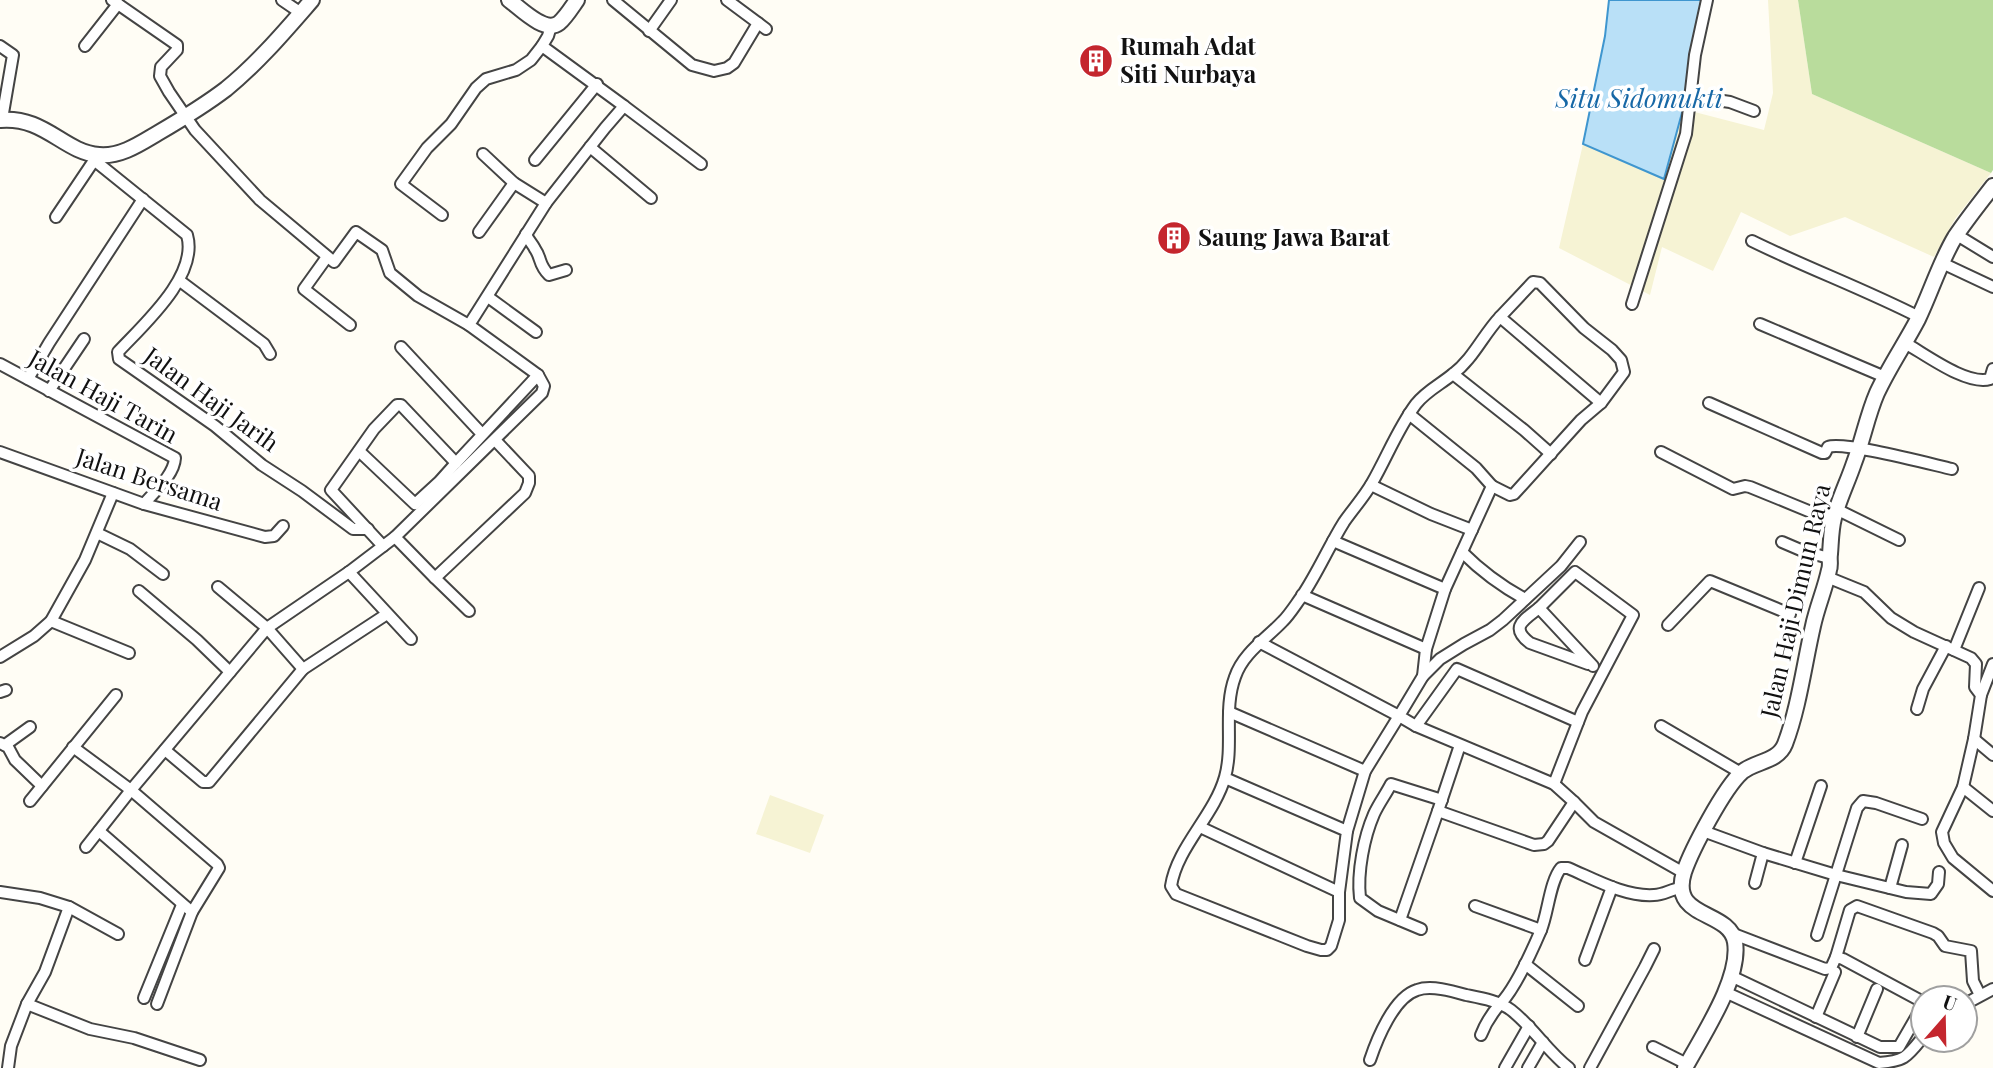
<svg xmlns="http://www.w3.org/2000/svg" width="1993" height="1068" font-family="'Playfair Display',serif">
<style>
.farmland{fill:#f6f3d4}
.forest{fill:#b9dc9c}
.water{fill:#b9e0f7;stroke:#3f96cf;stroke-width:2}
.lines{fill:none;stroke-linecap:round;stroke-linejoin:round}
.minor-casing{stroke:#444;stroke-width:14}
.tertiary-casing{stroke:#444;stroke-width:18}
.minor{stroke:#fff;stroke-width:10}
.tertiary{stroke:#fff;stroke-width:14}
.labels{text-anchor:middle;stroke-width:7;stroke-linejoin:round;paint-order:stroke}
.poi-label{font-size:24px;font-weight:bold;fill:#111;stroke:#fff;text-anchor:start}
.street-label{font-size:24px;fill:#111;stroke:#fff}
.water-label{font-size:26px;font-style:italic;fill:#1768a6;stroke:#fff}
</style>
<rect width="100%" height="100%" fill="#fffdf5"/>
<g class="farmland">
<path d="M1768,0H1798L1812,94L1991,173L1955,219L1934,257L1845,217L1790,236L1741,212L1713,271L1662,247L1650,295L1559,248L1583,144L1664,179L1683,109L1764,130L1773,93Z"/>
<path d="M770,795L824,815L810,853L756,834Z"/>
</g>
<path class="forest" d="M1798,0H1993V170L1991,173L1812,94Z"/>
<path class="water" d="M1609,0H1702L1683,109L1664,179L1583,144L1605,36Z"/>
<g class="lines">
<g class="minor-casing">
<g id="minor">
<path d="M112,0L177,45V50L161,67L160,76L169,92L195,130L260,200L334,262L356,232L382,250L390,273L418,296L469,325"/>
<path d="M282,0L301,13"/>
<path d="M613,0L692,65L714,71L727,68L734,63L758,23"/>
<path d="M727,0L766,29"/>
<path d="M649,31L671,0"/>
<path d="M0,46L13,55L2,119"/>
<path d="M85,46L118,4"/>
<path d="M1689,96L1730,102L1754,111"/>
<path d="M624,106L701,164"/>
<path d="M590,147L651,198"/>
<path d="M483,154L514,183L546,203"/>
<path d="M94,160L187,235C199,276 143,325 118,352L119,359L215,426L262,465L302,491L353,529H368"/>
<path d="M535,160L597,84"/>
<path d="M442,215L401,184L427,148L451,124L476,88L486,79L516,70L531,60L542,46"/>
<path d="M56,217L97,156"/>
<path d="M479,232L514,183"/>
<path d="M526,234C528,240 532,243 535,249C542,259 538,264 549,275L566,270"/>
<path d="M1957,235L1993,257"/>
<path d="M1752,241C1807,268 1864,289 1919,317"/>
<path d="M327,257L304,289L350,325"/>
<path d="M1942,263L1993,287"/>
<path d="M180,281L264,344L270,354"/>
<path d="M488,297L536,332"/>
<path d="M1632,304L1686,134L1695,55L1707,0"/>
<path d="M1760,324L1885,377"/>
<path d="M1905,343C1925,354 1967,386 1990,379L1993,369"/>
<path d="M401,347L482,434"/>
<path d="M0,364L175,458C174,475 155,491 144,504"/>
<path d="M1453,374L1524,430L1551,454"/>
<path d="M28,379L49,343L143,199"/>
<path d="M49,391L84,339"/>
<path d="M1709,403L1822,453H1825L1828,447C1844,441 1930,464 1952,469"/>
<path d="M1409,414L1476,468L1492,486L1445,589L1426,649L1423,676L1399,716L1416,726L1554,784L1574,802L1548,841L1544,844L1534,845L1438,811L1460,745"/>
<path d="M359,451L415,504L439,482L456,463"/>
<path d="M0,452L144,504L265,537L274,536L283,526"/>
<path d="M1661,452L1733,489L1745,486L1750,487L1833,521"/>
<path d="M1371,485L1431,514L1472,530"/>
<path d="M1492,486L1510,495L1514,494L1581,420L1601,403L1624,372L1621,360L1612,350L1584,328L1540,283L1533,282L1500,317"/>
<path d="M1836,509L1899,540"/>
<path d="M97,533L130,549L163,574"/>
<path d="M395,537L435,578L525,493L529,483V476L495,440"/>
<path d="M1333,541L1445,589"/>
<path d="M1782,542L1803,551L1829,558"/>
<path d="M383,546L331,490L374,429L397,405H401L456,463L538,375"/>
<path d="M1462,552C1481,571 1501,586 1525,599"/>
<path d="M349,572L411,639"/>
<path d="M1827,577L1864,592L1891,618L1914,632L1971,658L1976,664L1975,687L1981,695L1974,739L1963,787L1942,832L1944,843L1953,858L1993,891"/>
<path d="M435,578L469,611"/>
<path d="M218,587L267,628L303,669L387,614"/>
<path d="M139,591L197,640L230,672"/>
<path d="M1302,595L1426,649"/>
<path d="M1539,608C1524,620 1509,627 1530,643L1588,664"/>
<path d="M51,621L129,653"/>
<path d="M1668,625L1710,581L1790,614"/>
<path d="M1259,642L1399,716L1365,771L1347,831"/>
<path d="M1954,650L1979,588"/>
<path d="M0,657L34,636L51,621L85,560L113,493"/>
<path d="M1423,676L1440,659L1464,644L1490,630L1503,620L1561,566L1580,542"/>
<path d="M0,692L6,690"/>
<path d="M1981,695L1993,664"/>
<path d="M1917,709L1923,689L1946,646"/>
<path d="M1229,712L1365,771"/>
<path d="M1416,726L1457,669L1578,722"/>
<path d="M1661,726L1741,773"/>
<path d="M1974,739L1993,755"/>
<path d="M0,743L8,747L15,760L42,786"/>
<path d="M5,745L30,727"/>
<path d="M73,747L131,790L217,864L219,868L192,912L99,831"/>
<path d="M165,750L203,782H209L303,669"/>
<path d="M1225,778L1347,831L1339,892V920L1331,946L1327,950H1321L1307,946L1176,894L1171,886C1177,847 1214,816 1225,777C1234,745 1223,709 1235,677C1243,653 1266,639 1283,621C1290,614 1296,604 1302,596C1318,572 1329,546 1344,522C1353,509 1364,497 1372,483C1387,457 1398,428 1416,404C1426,391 1441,384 1453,374C1473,359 1483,335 1500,317L1601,403"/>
<path d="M1554,784L1582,712L1633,615L1575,572L1539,608L1593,666"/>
<path d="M1963,787L1993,811"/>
<path d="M30,801L116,695"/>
<path d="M1574,802L1594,822L1684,873"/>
<path d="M1200,827L1339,892"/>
<path d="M1703,831L1763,853L1836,875L1906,892L1931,894L1938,884L1939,872"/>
<path d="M86,847L131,790L267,628L349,572L395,537L542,393L544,386L538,375L469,325L546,203L605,128L624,106L542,46L548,36L551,26"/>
<path d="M1795,863L1821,786"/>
<path d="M1755,883L1763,853"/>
<path d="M1890,888L1902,845"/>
<path d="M0,892L40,898L69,907L118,934"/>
<path d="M1475,906L1541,930"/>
<path d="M1400,920L1438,811"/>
<path d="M1421,929L1378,911L1360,898C1357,872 1364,837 1374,814C1379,803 1386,794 1391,784L1442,800"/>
<path d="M1731,933L1825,969L1831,968L1836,957L1843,959L1923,1002"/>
<path d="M1817,935L1857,808L1863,801L1876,803L1922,819"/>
<path d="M1836,957L1850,910L1857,906L1933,933L1938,936L1945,946L1971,951L1973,981L1980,995"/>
<path d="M1585,960L1612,887"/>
<path d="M1525,964L1578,1006"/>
<path d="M1731,976L1880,1047H1899L1918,1014"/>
<path d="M1725,992L1879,1063C1905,1061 1907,1057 1923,1037"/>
<path d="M144,998L182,905"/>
<path d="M27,1004L90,1029L134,1038L200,1060"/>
<path d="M157,1004L192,912"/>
<path d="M1965,1004L1993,989"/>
<path d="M1816,1017L1835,972"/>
<path d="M1481,1035C1486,1022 1492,1013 1501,1003C1516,987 1532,951 1541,930C1548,913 1550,881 1561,868H1568C1594,879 1625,897 1654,895C1664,895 1671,889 1681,888"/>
<path d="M1857,1037L1877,989"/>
<path d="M1653,1047L1687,1064"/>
<path d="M1370,1060C1377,1039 1394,997 1417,990C1431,985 1452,991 1466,995C1481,998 1499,1001 1511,1010C1533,1027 1547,1051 1569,1068"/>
<path d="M8,1068L11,1046L27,1004L45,972L69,907"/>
<path d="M1505,1068L1529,1026"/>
<path d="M1528,1068L1543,1042"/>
<path d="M1590,1068L1645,967L1654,949"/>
</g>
</g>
<g class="tertiary-casing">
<g id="tertiary">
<path d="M509,0C520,8 545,34 559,23C566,17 572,7 577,0"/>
<path d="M0,120C45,116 63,152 99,155C121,157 141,143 158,133C182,119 205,105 226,89C258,63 285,31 312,0"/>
<path d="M1685,1068C1702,1036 1741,979 1735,942C1729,909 1669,920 1684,872C1692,849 1724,788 1742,772C1755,761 1778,762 1785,744C1799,707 1804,665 1813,626C1817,607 1825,589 1829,570C1831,565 1829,560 1830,554C1831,542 1831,529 1834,518C1839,499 1848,481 1854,463C1863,440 1867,416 1877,393C1889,367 1905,344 1918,319C1931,292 1940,262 1955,237C1967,219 1980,203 1993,186"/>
</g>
</g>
<use href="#minor" class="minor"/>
<use href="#tertiary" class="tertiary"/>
</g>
<defs>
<g id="building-disc" transform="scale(1.75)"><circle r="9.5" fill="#c4262e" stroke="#fff"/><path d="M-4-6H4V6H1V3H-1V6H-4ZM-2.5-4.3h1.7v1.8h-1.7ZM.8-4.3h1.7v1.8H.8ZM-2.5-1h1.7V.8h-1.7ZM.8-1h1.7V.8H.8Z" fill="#fff"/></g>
</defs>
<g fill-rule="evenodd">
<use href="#building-disc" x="1096" y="61"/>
<use href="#building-disc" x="1174" y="238"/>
</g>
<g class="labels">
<g class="poi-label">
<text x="1120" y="55">Rumah Adat<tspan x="1120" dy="28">Siti Nurbaya</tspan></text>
<text x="1198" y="246">Saung Jawa Barat</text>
</g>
<g class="street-label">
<text transform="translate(103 397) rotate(29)" y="8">Jalan Haji Tarin</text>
<text transform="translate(211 400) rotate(36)" y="8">Jalan Haji Jarih</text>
<text transform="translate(149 480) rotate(18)" y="8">Jalan Bersama</text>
<text transform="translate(1796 601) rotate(-77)" y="8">Jalan Haji Dimun Raya</text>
</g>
<g class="water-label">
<text x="1639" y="108">Situ Sidomukti</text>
</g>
</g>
<g transform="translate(1944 1019) rotate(20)"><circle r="33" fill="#ffffff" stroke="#a0a0a0" stroke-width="2"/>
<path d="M0-5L12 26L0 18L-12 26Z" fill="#c4262e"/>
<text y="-10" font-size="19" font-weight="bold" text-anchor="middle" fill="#111111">U</text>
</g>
</svg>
